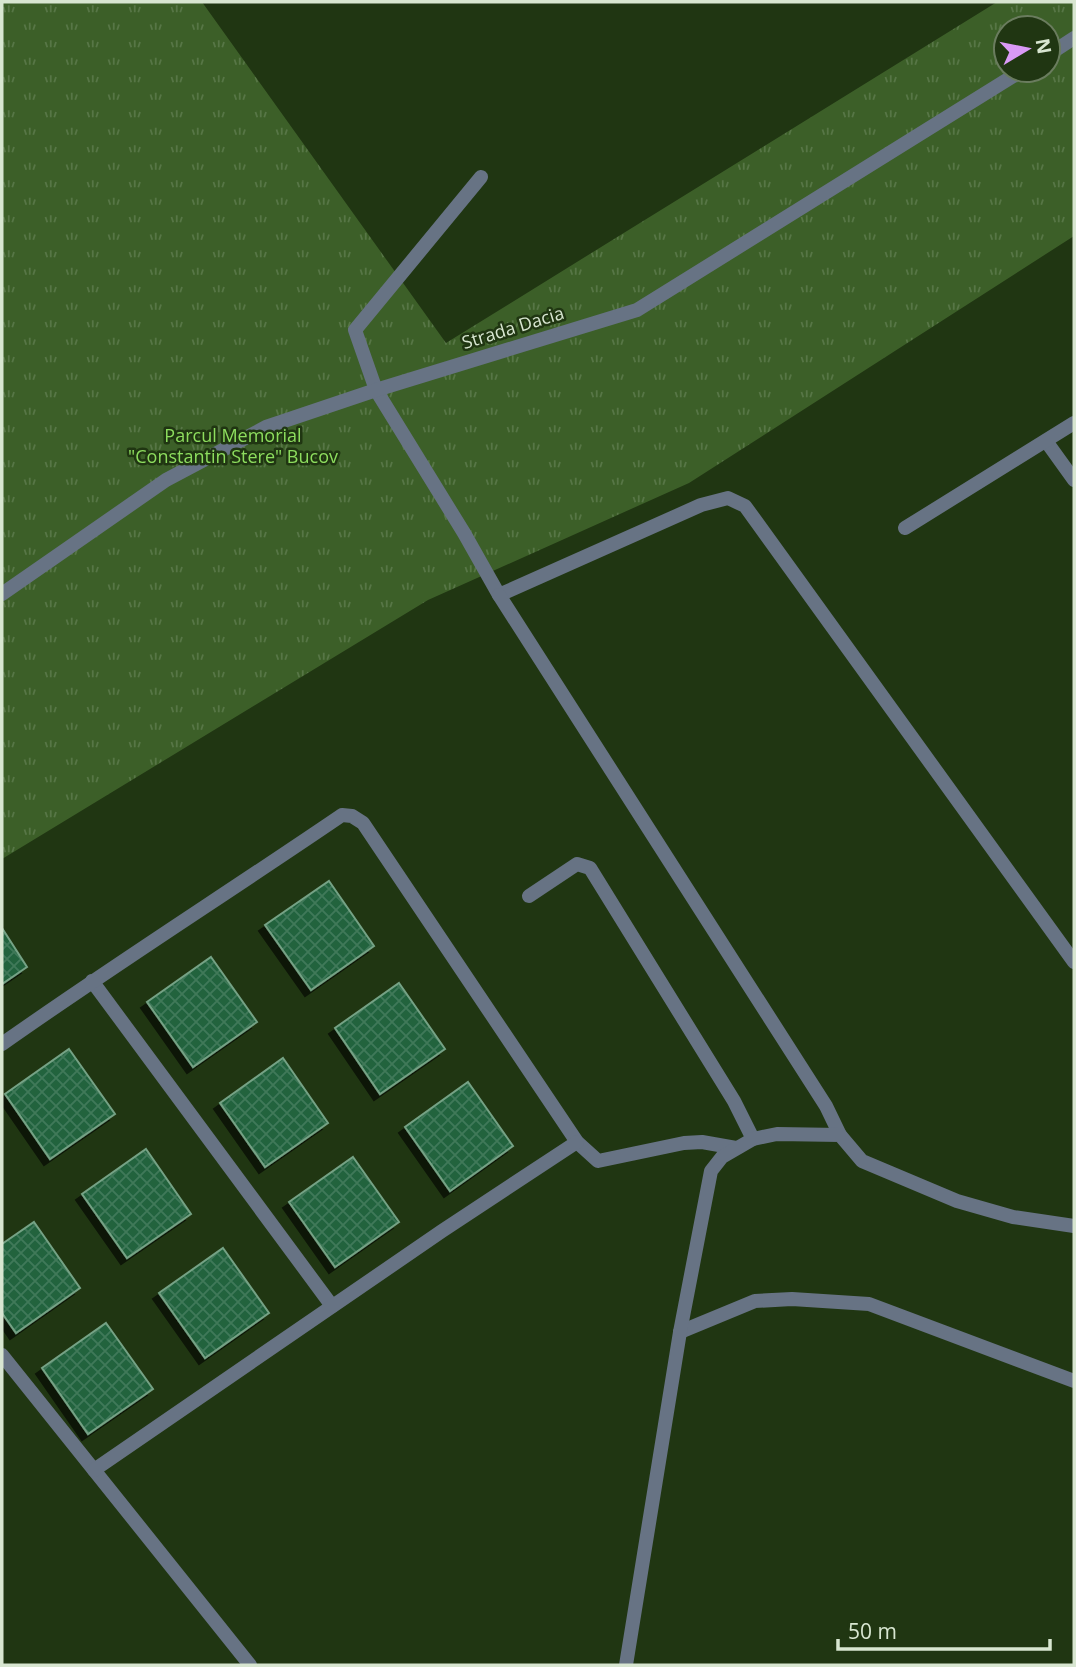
<svg xmlns="http://www.w3.org/2000/svg" width="1076" height="1667" font-family="'Open Sans',sans-serif">
<style>
.park{fill:url(#park-tufts);fill-rule:evenodd}
.building{fill:url(#building-cross-hatch);stroke:#75a285;stroke-width:2;filter:url(#shadow)}
.lines{fill:none;stroke-linecap:round;stroke-linejoin:round}
.lane{stroke:#677384;stroke-width:14}
.street{stroke:#677384;stroke-width:14}
.labels{text-anchor:middle;stroke-width:5;stroke-linejoin:round;paint-order:stroke}
.street-label{font-size:18px;fill:#d8e6d1;stroke:#203612}
.park-label{font-size:18px;fill:#8ddd5e;stroke:#203612}
</style>
<defs>
<pattern id="park-tufts" width="24" height="20" patternUnits="userSpaceOnUse" patternTransform="scale(1.75)"><rect width="24" height="20" fill="#3c5f28"/><path d="M3 7l-1-3M5 7V3M7 7l1-3M15 17l-1-3M17 17v-4M19 17l1-3" fill="none" stroke="#577646"/></pattern>
<pattern id="building-cross-hatch" width="8" height="8" patternUnits="userSpaceOnUse" patternTransform="scale(1.75)"><rect width="8" height="8" fill="#22633e"/><path d="M0 0l8 8M0 8l8-8" fill="none" stroke="#417959"/></pattern>
<filter id="shadow"><feDropShadow dx="-6" dy="6" stdDeviation="0" flood-color="#0009"/></filter>
</defs>
<rect width="100%" height="100%" fill="#203612"/>
<path class="park" d="M2,2H202L446,343L997,2H1074V236L689,483L428,600L2,859ZM1006,28H1048V70H1006Z"/>
<g class="building">
<path d="M329,881L374,946L311,990L265,925Z"/>
<path d="M2,928L27,967L2,984Z"/>
<path d="M211,957L257,1022L193,1067L147,1002Z"/>
<path d="M399,983L445,1049L380,1094L335,1028Z"/>
<path d="M69,1049L115,1114L50,1159L5,1094Z"/>
<path d="M283,1058L328,1123L265,1167L220,1103Z"/>
<path d="M468,1082L513,1146L450,1191L405,1127Z"/>
<path d="M146,1149L191,1214L127,1258L82,1194Z"/>
<path d="M353,1157L399,1222L335,1267L289,1202Z"/>
<path d="M34,1222L80,1288L16,1333L2,1313V1244Z"/>
<path d="M223,1248L269,1313L205,1358L159,1293Z"/>
<path d="M106,1323L153,1389L88,1434L42,1368Z"/>
</g>
<g class="lines">
<g class="lane">
<path d="M376,390L355,330L481,177"/>
<path d="M529,896L577,864L590,868L734,1101L753,1139"/>
</g>
<g class="street">
<path d="M1048,55L1074,38"/>
<path d="M376,390L464,533L499,595L701,505L728,498L745,506L1074,962"/>
<path d="M1046,441L1074,480"/>
<path d="M905,528L1074,423"/>
<path d="M2,594L166,480L266,427L376,390L637,310L1023,70"/>
<path d="M499,595L826,1106L840,1135"/>
<path d="M92,981L332,1306"/>
<path d="M2,1044C114,965 229,892 342,815L352,816L363,823L577,1142L598,1161L684,1143L702,1142L736,1148"/>
<path d="M680,1332L755,1301L792,1299L869,1304L1074,1381"/>
<path d="M2,1355L250,1665"/>
<path d="M94,1470L442,1231L577,1142"/>
<path d="M626,1665L680,1332L711,1171L722,1157L753,1139L777,1134L840,1135L862,1161L957,1201L1013,1217L1074,1226"/>
</g>
</g>
<g class="labels">
<g class="street-label">
<text transform="translate(513 328) rotate(-17)" y="6">Strada Dacia</text>
</g>
<g class="park-label">
<text x="233" y="442">Parcul Memorial<tspan x="233" dy="21">"Constantin Stere" Bucov</tspan></text>
</g>
</g>
<rect width="1076" height="1667" fill="none" stroke="#d8e6d1" stroke-width="7"/>
<g transform="translate(1027 49) rotate(80)"><circle r="33" fill="#203612" stroke="#6a7c5e" stroke-width="2"/>
<path d="M0-5L12 26L0 18L-12 26Z" fill="#da9af6"/>
<text y="-10" font-size="19" font-weight="bold" text-anchor="middle" fill="#d8e6d1">N</text>
</g>
<path d="M838 1639v10h212v-10" fill="none" stroke="#d8e6d1" stroke-width="3.5"/>
<text x="848" y="1639" font-size="21" fill="#d8e6d1" stroke="#203612" stroke-width="5" paint-order="stroke">50 m</text>
</svg>
